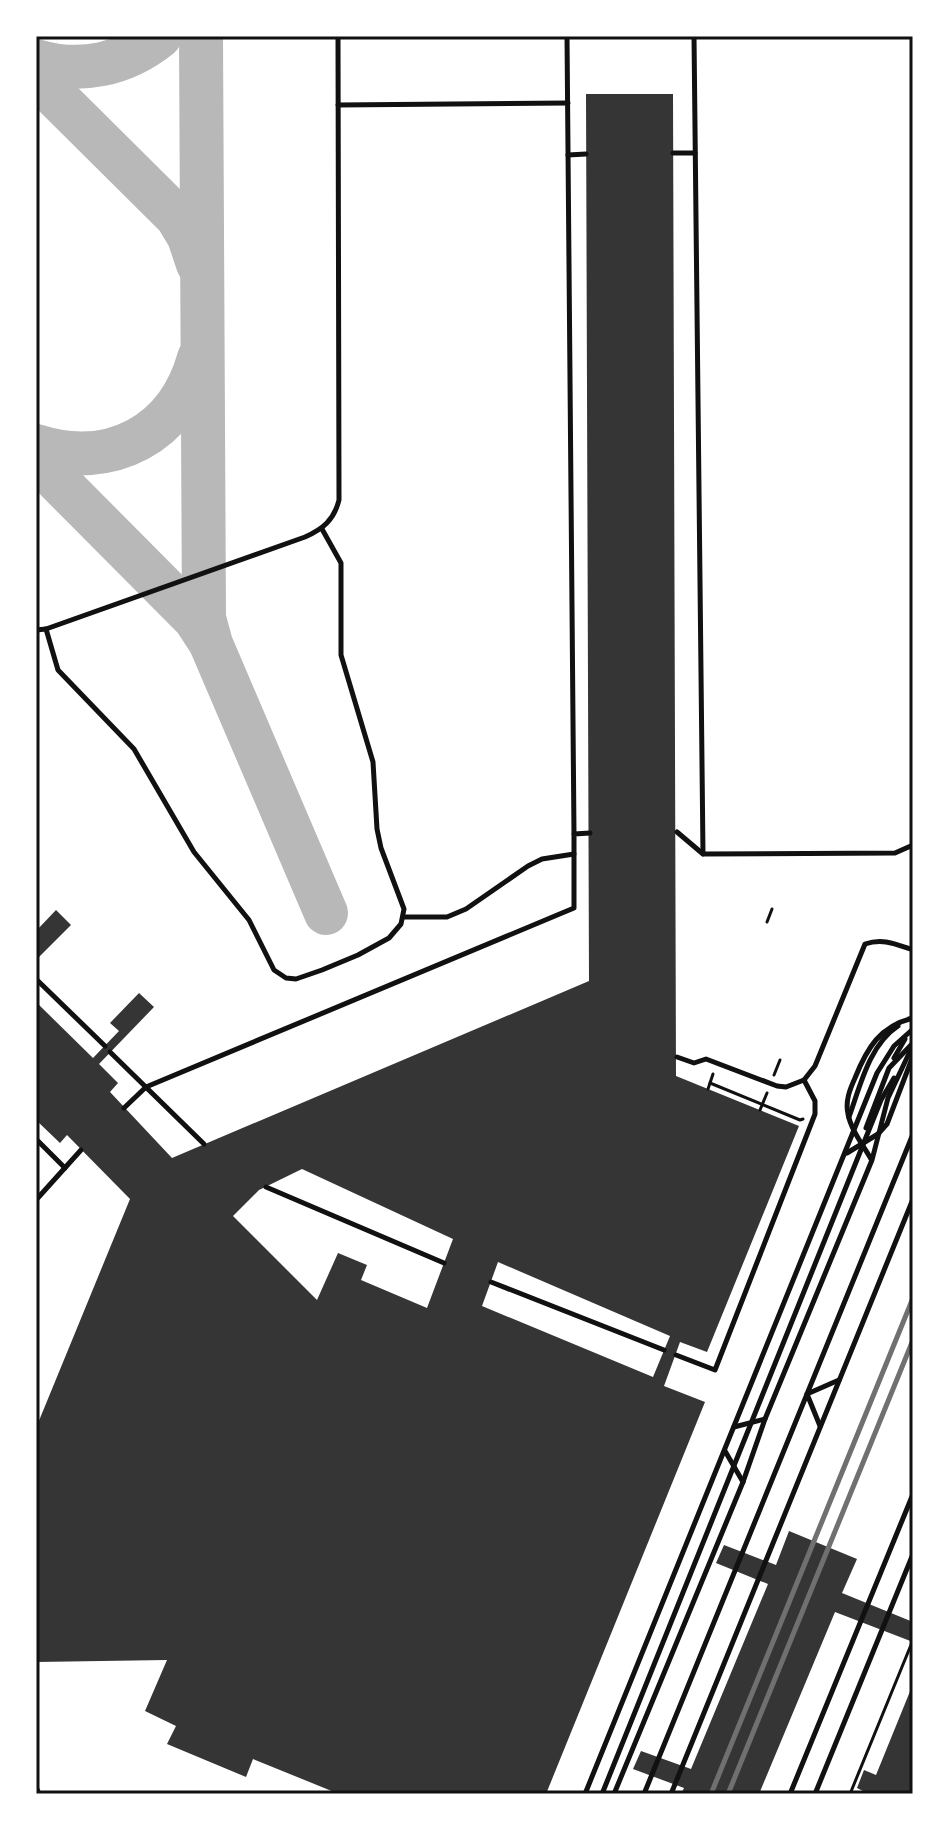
<svg xmlns="http://www.w3.org/2000/svg" width="949" height="1830" font-family="Poppins,sans-serif">
<style>
.lines{fill:none;stroke-linecap:round;stroke-linejoin:round}
.taxiway{stroke:#b8b8b8;stroke-width:44}
.building{fill:#353535;fill-rule:evenodd}
.path{stroke:#111;stroke-width:3}
.service{stroke:#111;stroke-width:5}
.rail{stroke:#707070;stroke-width:5}
.neatline{fill:none;stroke:#111;stroke-width:3}
</style>
<rect width="100%" height="100%" fill="#fff"/>
<g class="lines">
<g class="taxiway">
<path d="M201,36L204,618L211,644L326,913"/>
<path d="M36,61C80,74 124,65 160,36"/>
<path d="M36,77L177,217L189,237L198,264"/>
<path d="M36,446C111,470 178,434 199,358"/>
<path d="M36,459L195,619L210,642"/>
</g>
</g>
<g class="building">
<path d="M586,94H673L676,1076L799,1126L707,1352L680,1342L664,1386L705,1402L546,1794H339L253,1759L246,1777L167,1744L176,1726L145,1711L167,1660L36,1662V1428L130,1199L67,1135L60,1143L36,1120V1002L93,1058L119,1031L110,1023L139,993L154,1007L99,1064L118,1083L110,1092L172,1158L589,981ZM302,1169L453,1239L427,1308L361,1280L367,1265L338,1253L317,1300L233,1216L259,1190ZM498,1262L670,1336L653,1377L482,1306Z"/>
<path d="M56,910L71,925L36,960V931Z"/>
<path d="M789,1531L857,1559L842,1593L913,1622V1642L835,1612L759,1794H681L684,1788L633,1769L641,1751L691,1769L768,1584L716,1563L724,1545L776,1565Z"/>
<path d="M913,1684V1794H869L857,1788L864,1770L876,1775Z"/>
</g>
<g class="lines">
<g class="path">
<path d="M767,922L772,909"/>
<path d="M774,1075L780,1060"/>
<path d="M710,1083L800,1120L803,1119"/>
<path d="M708,1089L713,1074"/>
<path d="M760,1110L767,1093"/>
<path d="M850,1794L913,1640"/>
</g>
<g class="service">
<path d="M567,36L574,834"/>
<path d="M694,36L703,854"/>
<path d="M338,105L568,103"/>
<path d="M673,153H695"/>
<path d="M568,155L586,154"/>
<path d="M46,629L58,670L134,749L194,852L249,920L274,970L286,978L296,979L322,970L358,955L389,938L401,924L404,909L381,848L377,829L373,762L341,655V563L322,529"/>
<path d="M36,630L46,629L305,537C323,529 334,520 339,500L338,36"/>
<path d="M677,832L703,854L895,853L913,845"/>
<path d="M404,917H447L466,909L528,866L542,859L574,854"/>
<path d="M36,979L105,1046"/>
<path d="M110,1052L204,1144"/>
<path d="M677,1057L694,1063L706,1059L777,1086L786,1087L804,1080L815,1066L865,944C883,938 895,944 913,950"/>
<path d="M894,1058L905,1039"/>
<path d="M124,1108L146,1087L574,908V834L590,833"/>
<path d="M849,1117C860,1087 869,1045 898,1026"/>
<path d="M866,1128L889,1068L912,1044"/>
<path d="M36,1139L65,1168"/>
<path d="M847,1153L878,1134L887,1124L913,1056"/>
<path d="M871,1159C863,1145 851,1130 848,1114C845,1101 850,1089 855,1078C867,1048 880,1026 913,1018"/>
<path d="M266,1187L444,1263"/>
<path d="M36,1200L81,1150"/>
<path d="M491,1282L664,1350"/>
<path d="M676,1355L715,1370L815,1114V1101L804,1080"/>
<path d="M820,1426L807,1394L839,1380"/>
<path d="M734,1427L765,1419"/>
<path d="M725,1451L743,1482"/>
<path d="M36,1787L39,1794"/>
<path d="M585,1794L877,1073L894,1046L913,1029"/>
<path d="M602,1794L881,1100L894,1078"/>
<path d="M614,1794L743,1482L765,1419L872,1160L888,1098L913,1045"/>
<path d="M644,1794L913,1134"/>
<path d="M671,1794L913,1199"/>
<path d="M790,1794L913,1494"/>
<path d="M815,1794L913,1554"/>
</g>
<g class="rail">
<path d="M711,1794L913,1298"/>
<path d="M728,1794L913,1340"/>
</g>
</g>
<rect width="949" height="1830" fill="none" stroke="#ffffff" stroke-width="76"/>
<rect x="38" y="38" width="873" height="1754" class="neatline"/>
</svg>
